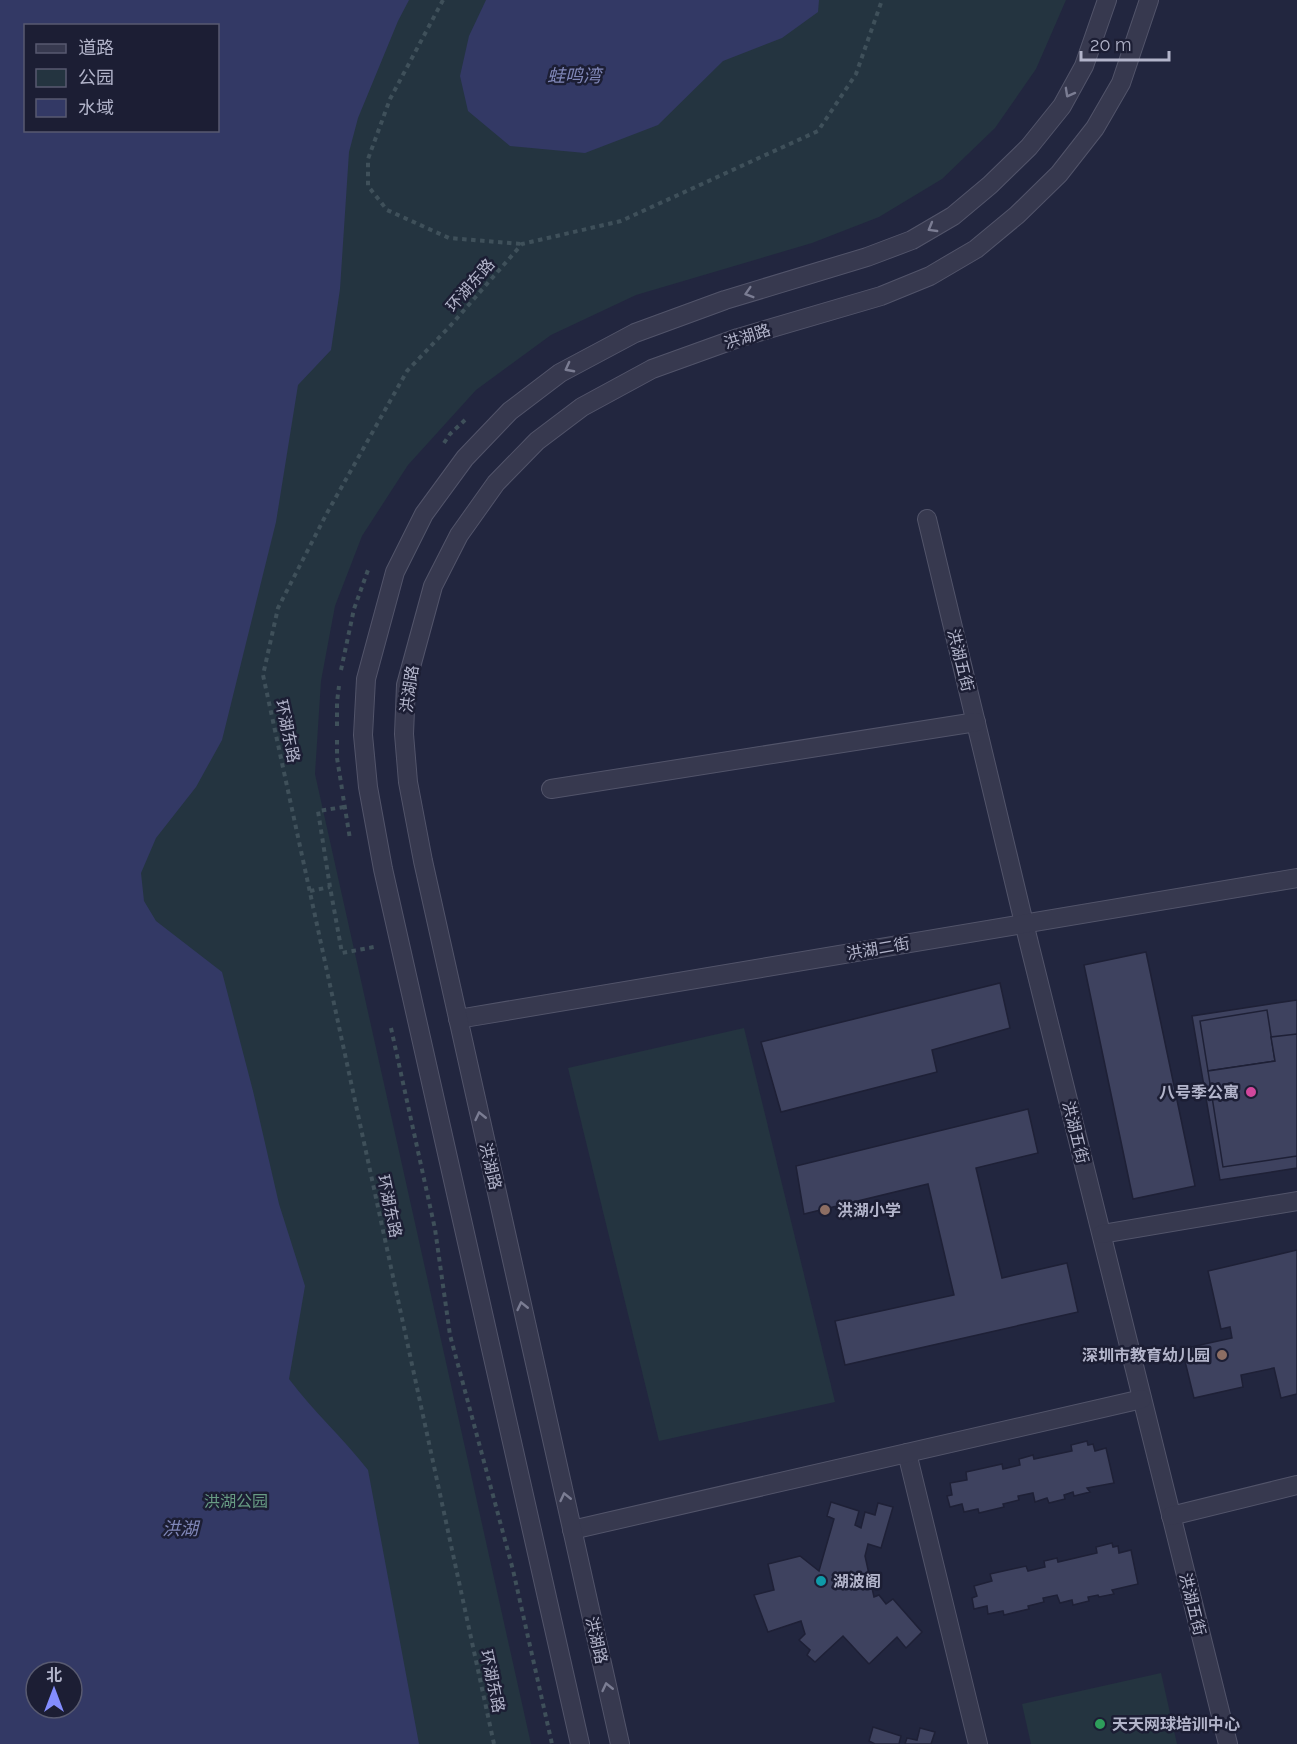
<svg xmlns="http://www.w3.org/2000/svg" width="1297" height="1744" font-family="Raleway,'Noto Sans SC',sans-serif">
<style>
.green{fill:#243440;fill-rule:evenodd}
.water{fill:#333965;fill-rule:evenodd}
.building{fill:#3e425f;stroke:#1e2036;stroke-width:1.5}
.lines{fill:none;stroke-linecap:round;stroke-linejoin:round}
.minor-casing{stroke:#52546a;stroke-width:20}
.tertiary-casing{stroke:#52546a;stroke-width:20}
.path{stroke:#3f505a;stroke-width:4;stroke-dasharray:4.5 4.5;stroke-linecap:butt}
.minor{stroke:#37394f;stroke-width:18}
.tertiary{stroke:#37394f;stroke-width:18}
.oneway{stroke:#7b7d93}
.hotel-dot{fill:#d1479c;stroke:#1c1e34;stroke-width:2}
.education-dot{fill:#8d6e63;stroke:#1c1e34;stroke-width:2}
.culture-dot{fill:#0f9aa8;stroke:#1c1e34;stroke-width:2}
.leisure-dot{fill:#2e9e5b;stroke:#1c1e34;stroke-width:2}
.labels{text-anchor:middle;stroke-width:5;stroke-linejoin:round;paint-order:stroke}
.street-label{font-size:16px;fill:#b2b4ca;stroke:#1c1e34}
.poi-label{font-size:16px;font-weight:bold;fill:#b2b4ca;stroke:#1c1e34;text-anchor:start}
.park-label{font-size:16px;fill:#689c84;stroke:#1c1e34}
.water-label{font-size:18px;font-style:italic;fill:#8087b8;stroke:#1c1e34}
</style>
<rect width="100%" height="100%" fill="#22263f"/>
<g class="green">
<path d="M0,0H1066L1036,69L995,128L942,179L879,217L812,243L636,295L551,335L476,390L408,465L362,536L335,606L321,681L315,774L531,1744H0ZM26,26H218V130H26ZM36,1672H72V1708H36Z"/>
<path d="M744,1028L835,1402L659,1441L568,1068Z"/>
<path d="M1161,1673L1177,1744H1031L1022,1704Z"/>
</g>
<g class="water">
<path d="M0,0H409L398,21L358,118L349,152L340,289L331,350L298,385L276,522L222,740L196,787L156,838L141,873L144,901L156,921L222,972L253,1091L279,1204L305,1286L289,1379C313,1411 343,1438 368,1470L419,1744H0ZM26,26H218V130H26ZM36,1672H72V1708H36Z"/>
<path d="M486,0H819L818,12L782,38L723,61L658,125L585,153L510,146L468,111L460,76L469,36Z"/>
</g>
<g class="building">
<path d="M1146,952L1195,1186L1133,1199L1084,965Z"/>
<path d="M1000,983L1010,1028L932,1050L937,1072L781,1112L761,1042Z"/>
<path d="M1297,1000V1168L1220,1180L1192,1016Z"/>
<path d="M1267,1010L1275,1061L1208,1071L1200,1021Z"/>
<path d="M1297,1034V1156L1223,1167L1208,1071L1275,1061L1271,1037Z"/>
<path d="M1028,1109L1038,1153L976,1168L1002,1278L1067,1263L1078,1312L845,1365L835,1321L954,1295L928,1184L804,1214L796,1166Z"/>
<path d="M1297,1250V1394L1281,1398L1274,1368L1241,1375L1243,1387L1194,1398L1182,1349L1232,1338L1230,1327L1221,1329L1208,1271Z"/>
<path d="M1087,1441L1088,1445L1093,1444L1095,1451L1106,1448L1114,1483L1087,1488L1090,1492L1074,1496L1073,1492L1064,1495L1065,1499L1049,1503L1047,1498L1035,1502L1033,1493L1018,1496L1019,1500L1003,1504L1004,1507L979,1513L978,1509L964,1512L962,1504L950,1507L947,1496L952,1495L950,1483L967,1480L966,1472L1002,1464L1003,1469L1020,1465L1019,1459L1033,1455L1034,1459L1072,1451L1071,1445Z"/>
<path d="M831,1502L859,1511L855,1525L861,1528L865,1512L875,1515L878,1503L893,1507L881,1548L868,1544L865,1556L874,1597L879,1595L886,1604L893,1599L922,1632L906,1648L897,1637L869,1664L843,1636L815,1662L807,1655L810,1650L799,1640L805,1634L801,1621L768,1632L754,1595L774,1590L768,1564L800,1556L819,1571L834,1519L827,1516Z"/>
<path d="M1112,1543L1113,1547L1118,1546L1119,1553L1131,1550L1138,1584L1112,1590L1114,1594L1099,1597L1098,1595L1088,1597L1089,1601L1073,1605L1072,1600L1060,1603L1057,1595L1043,1598L1044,1602L1028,1606L1029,1609L1004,1615L1003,1611L988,1614L987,1606L974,1609L972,1598L977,1596L974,1586L992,1581L990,1574L1026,1566L1028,1571L1045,1567L1044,1561L1057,1558L1058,1562L1097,1553L1096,1547Z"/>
<path d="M873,1727L901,1736L899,1744H875L869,1741Z"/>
<path d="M920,1728L935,1732L931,1744H905L907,1738L917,1740Z"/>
</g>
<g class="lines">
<g class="minor-casing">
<g id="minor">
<path d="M927,519L1024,923L1228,1744"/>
<path d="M551,789L976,722"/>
<path d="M1102,1234L1297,1201"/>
<path d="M907,1453L978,1744"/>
<path d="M1171,1516L1297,1485"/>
<path d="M572,1530L1142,1399"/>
</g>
</g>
<g class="tertiary-casing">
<g id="tertiary">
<path d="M458,1019L1297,878"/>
<path d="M580,1744L383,869L368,787L363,735L366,679L395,572L424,514L465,458L510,411L560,373L635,333L725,300L867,257L912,240L953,216L990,185L1029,147L1062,106L1084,66L1107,0"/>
<path d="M620,1744L423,861L408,782L404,734L406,685L433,586L459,535L496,483L537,441L582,407L652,369L738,338L881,296L930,276L976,249L1017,215L1059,174L1095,128L1121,83L1149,0"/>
</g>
</g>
<g class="path">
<path d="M443,0L390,99L368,159V186L387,210L449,238L522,244"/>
<path d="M444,443L450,434L465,420"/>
<path d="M341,670L354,609L368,570"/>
<path d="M337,726V702L339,686"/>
<path d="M337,740V758L342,789"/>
<path d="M343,796L350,839"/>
<path d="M344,807L318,811L330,887L342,953L374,947"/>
<path d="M310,891L330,887"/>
<path d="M391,1028L435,1229L450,1335L513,1570L552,1744"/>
<path d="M494,1744L263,675L278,608L327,513L407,371L451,325L522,244L621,221L818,131L856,74L882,0"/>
</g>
<use href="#minor" class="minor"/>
<use href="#tertiary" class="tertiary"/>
</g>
<defs><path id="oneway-chevron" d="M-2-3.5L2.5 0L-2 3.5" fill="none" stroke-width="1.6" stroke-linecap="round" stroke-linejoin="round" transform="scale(1.5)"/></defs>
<g class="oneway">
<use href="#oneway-chevron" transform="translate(1069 93) rotate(119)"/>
<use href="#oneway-chevron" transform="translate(932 228) rotate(150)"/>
<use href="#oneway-chevron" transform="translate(749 293) rotate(163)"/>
<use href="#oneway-chevron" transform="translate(569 368) rotate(152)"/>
<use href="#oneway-chevron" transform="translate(480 1116) rotate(-103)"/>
<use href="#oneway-chevron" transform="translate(522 1306) rotate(-103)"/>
<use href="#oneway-chevron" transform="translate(565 1497) rotate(-103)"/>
<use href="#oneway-chevron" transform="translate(607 1687) rotate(-103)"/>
</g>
<circle class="hotel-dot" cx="1251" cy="1092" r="6"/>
<g class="education-dot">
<circle cx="825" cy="1210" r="6"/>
<circle cx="1222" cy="1355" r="6"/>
</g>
<circle class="culture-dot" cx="821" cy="1581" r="6"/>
<circle class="leisure-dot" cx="1100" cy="1724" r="6"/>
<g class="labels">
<g class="street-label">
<text transform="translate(470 285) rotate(-49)" y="6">环湖东路</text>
<text transform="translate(747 336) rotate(-18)" y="6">洪湖路</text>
<text transform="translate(961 660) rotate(76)" y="6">洪湖五街</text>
<text transform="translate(409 689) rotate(-82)" y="6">洪湖路</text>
<text transform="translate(288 731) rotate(78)" y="6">环湖东路</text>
<text transform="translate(878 948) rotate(-10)" y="6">洪湖二街</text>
<text transform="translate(1076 1132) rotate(76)" y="6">洪湖五街</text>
<text transform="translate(491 1166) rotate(77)" y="6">洪湖路</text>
<text transform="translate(390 1206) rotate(78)" y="6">环湖东路</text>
<text transform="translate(1193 1604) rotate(76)" y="6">洪湖五街</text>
<text transform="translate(597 1640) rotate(77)" y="6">洪湖路</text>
<text transform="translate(493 1681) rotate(78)" y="6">环湖东路</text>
</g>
<g class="poi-label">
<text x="1239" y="1098" text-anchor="end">八号季公寓</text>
<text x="837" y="1216">洪湖小学</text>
<text x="1210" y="1361" text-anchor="end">深圳市教育幼儿园</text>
<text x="833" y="1587">湖波阁</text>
<text x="1112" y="1730">天天网球培训中心</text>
</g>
<g class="park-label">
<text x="236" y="1507">洪湖公园</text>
</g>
<g class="water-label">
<text x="574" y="82">蛙鸣湾</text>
<text x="180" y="1535">洪湖</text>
</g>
</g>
<rect x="24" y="24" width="195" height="108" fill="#1c1e34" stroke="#585a70" stroke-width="1.5"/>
<rect x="36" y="44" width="30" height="9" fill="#37394f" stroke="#585a70" stroke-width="1.5"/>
<text x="78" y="54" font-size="18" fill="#b2b4ca">道路</text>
<rect x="36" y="69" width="30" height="18" fill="#243440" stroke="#585a70" stroke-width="1.5"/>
<text x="78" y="84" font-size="18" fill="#b2b4ca">公园</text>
<rect x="36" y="99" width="30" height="18" fill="#333965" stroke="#585a70" stroke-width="1.5"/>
<text x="78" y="114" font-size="18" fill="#b2b4ca">水域</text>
<g transform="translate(54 1690)"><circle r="28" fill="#1c1e34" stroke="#585a70" stroke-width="1.5"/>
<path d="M0-4.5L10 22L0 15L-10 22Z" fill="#838dfe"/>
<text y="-9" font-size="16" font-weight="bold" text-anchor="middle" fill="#b2b4ca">北</text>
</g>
<path d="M1081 51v9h88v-9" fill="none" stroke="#b2b4ca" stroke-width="3"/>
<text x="1090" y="51" font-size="18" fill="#b2b4ca" stroke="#1c1e34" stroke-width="4.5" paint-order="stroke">20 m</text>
</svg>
